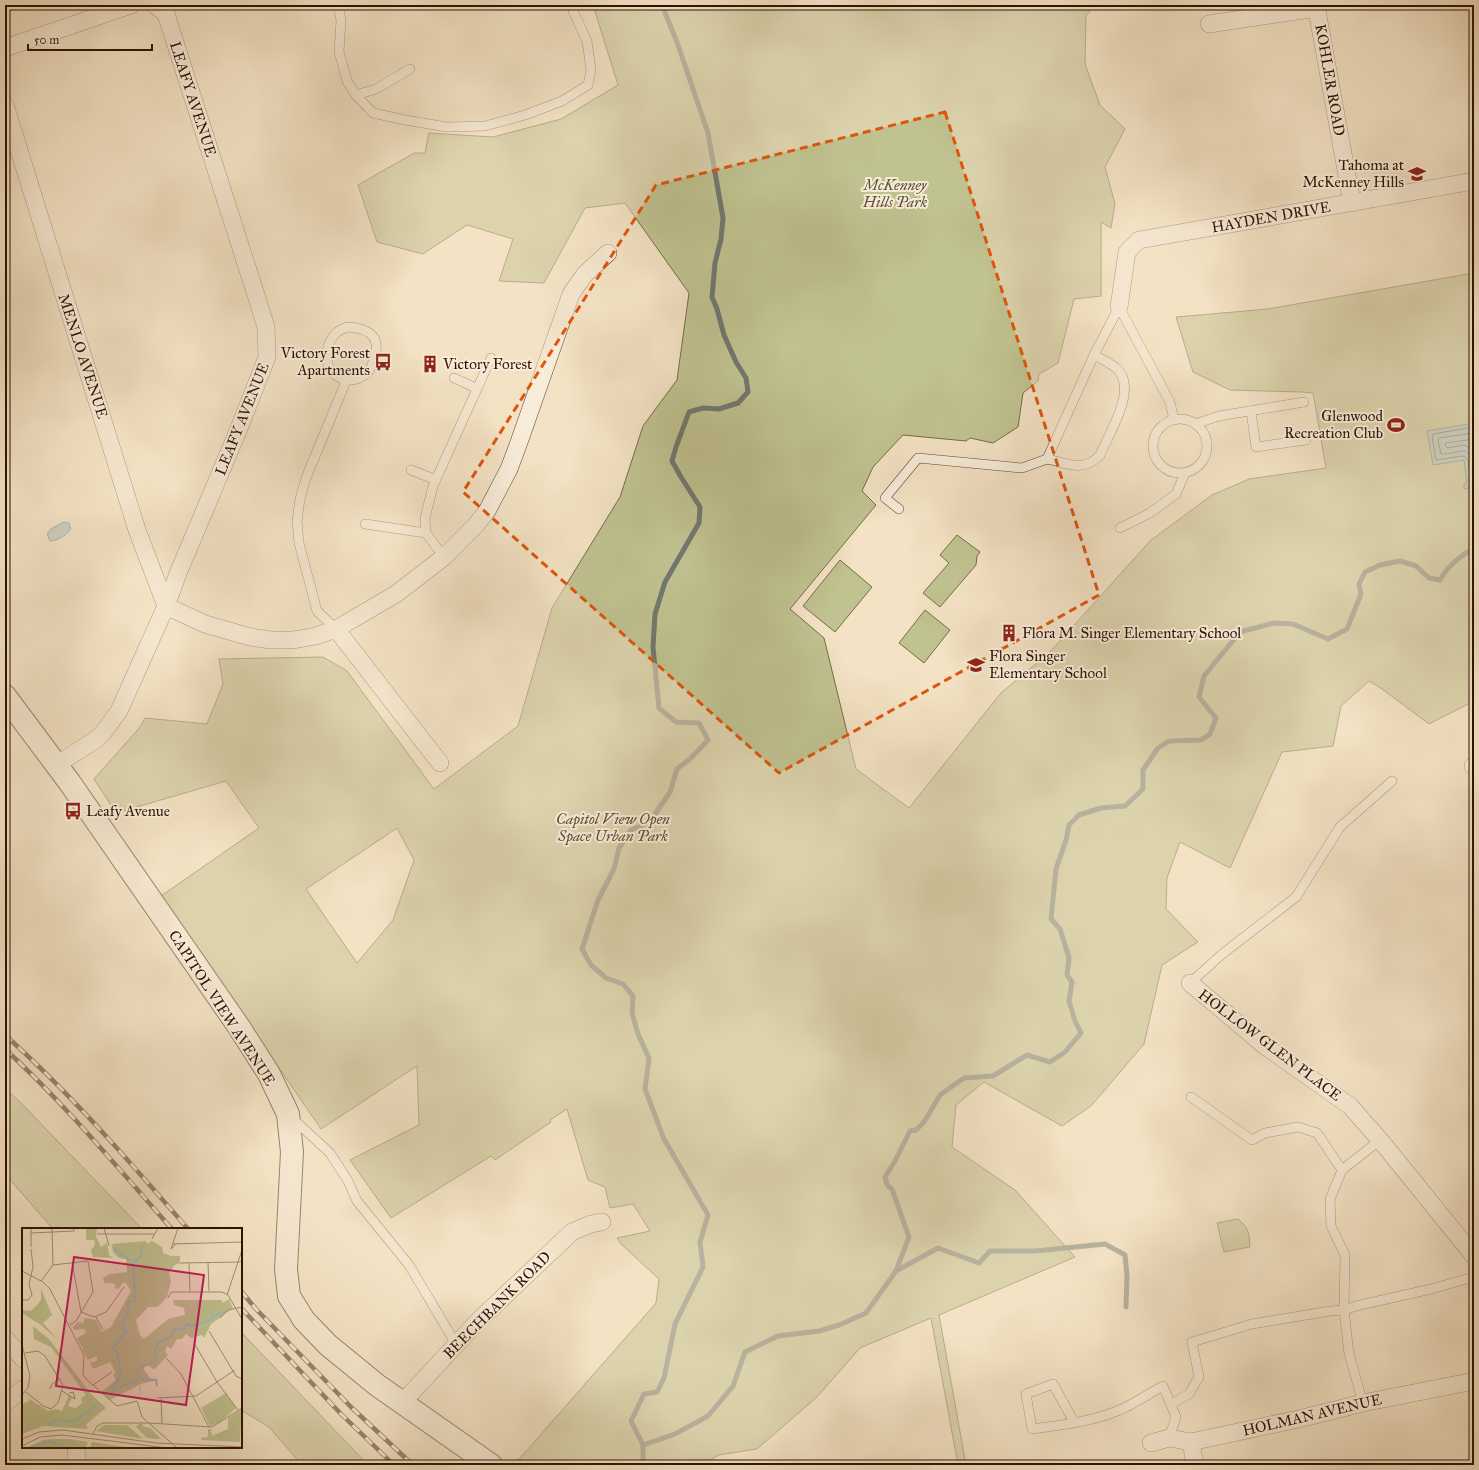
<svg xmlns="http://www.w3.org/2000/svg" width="1479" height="1470" font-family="'IM FELL Great Primer',serif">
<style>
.green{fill:#c0c290;stroke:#776a49;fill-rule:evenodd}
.water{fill:#9dbdba;stroke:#717870}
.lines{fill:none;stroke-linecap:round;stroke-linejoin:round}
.shore{stroke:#66675e;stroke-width:1}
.stream{stroke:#717870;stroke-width:5}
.lane-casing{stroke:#5f4532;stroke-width:10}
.street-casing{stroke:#5f4532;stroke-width:18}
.secondary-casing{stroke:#2e1102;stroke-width:24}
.lane{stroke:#f7ecd9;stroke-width:9}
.street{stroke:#f7ecd9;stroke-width:17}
.secondary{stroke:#f7ecd9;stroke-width:22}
.rail-casing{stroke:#2e1102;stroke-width:4.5}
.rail{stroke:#f7ecd9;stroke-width:3;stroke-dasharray:9;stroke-linecap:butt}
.marked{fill:none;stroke:#df550c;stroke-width:3;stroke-dasharray:8 5;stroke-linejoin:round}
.labels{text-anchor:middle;stroke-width:4;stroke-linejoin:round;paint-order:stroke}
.street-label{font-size:15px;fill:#2e1102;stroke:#f7ecd9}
.poi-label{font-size:15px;fill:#2e1102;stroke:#f7ecd9;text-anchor:start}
.park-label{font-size:15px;font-style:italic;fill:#614f34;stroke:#f7ecd9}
.inset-river{fill:none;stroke:#9dbdba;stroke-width:2}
.inset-road{fill:none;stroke:#a48e76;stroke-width:1}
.view{fill:#c2185b;fill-opacity:0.15;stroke:#c2185b;stroke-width:2}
.inset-edge{fill:none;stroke:#2e1102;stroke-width:2}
</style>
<rect width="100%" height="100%" fill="#f3e2c4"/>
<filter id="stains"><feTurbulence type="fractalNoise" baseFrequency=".005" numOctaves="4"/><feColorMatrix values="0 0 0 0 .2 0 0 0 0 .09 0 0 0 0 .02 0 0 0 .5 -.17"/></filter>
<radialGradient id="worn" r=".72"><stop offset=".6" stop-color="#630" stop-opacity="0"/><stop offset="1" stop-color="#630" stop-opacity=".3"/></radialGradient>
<g class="green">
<path d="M593,5H1095L1086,16L1085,64L1100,105L1125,129L1105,167L1115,204L1111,228L1101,222V296L1074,299L1058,363L1039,374L1038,381L1023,393L1018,427L993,443L970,438L966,441L903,435L873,467L862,491L876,505L790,609L824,638L856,769L909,808L1001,693L1050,652L1151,540L1212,495L1249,479L1326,468L1313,393L1302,392L1230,390L1193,372L1176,317L1268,309L1474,273V701L1429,724L1382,689L1369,681L1341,706L1333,746L1282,752L1230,868L1180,842L1167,878L1166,909L1198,942L1162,965L1144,1044L1091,1106L1062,1126L984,1082L956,1105L952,1147L1015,1190L1075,1257L939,1315L966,1465H958L931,1318L860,1348L817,1397L757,1449L719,1455L701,1465H514L656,1303L659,1279L621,1244L617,1238L650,1231L633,1204L610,1208L605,1187L588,1180L567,1109L550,1120L551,1122L495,1160L491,1156L391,1218L350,1160L419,1125L417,1066L321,1129L161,896L259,828L226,781L116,813L94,779L140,727L145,718L207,724L223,684L219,659L323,657L347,671L434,789L518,726L552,608L620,497L643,426L677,380L689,293L625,203L585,208L544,283L499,281L513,239L467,225L423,254L377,242L358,185L414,153H425L429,133L493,137L561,119L618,85ZM397,828L414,860L393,920L357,963L306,889Z"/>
<path d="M957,535L980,552L977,556L976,565L940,607L923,593L949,563L940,555Z"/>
<path d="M840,560L872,587L835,632L803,606Z"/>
<path d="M925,610L950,630L924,663L899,643Z"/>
<path d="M5,1088L23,1105L142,1229H53L5,1174Z"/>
<path d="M1238,1219C1249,1228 1249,1233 1250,1247L1224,1252L1217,1223Z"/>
<path d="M241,1332L368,1465H302L269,1427L241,1410Z"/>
</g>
<g class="water">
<path d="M1474,423V487L1464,489V484L1467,483L1464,460L1433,465L1427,431Z"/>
<path d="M64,522L69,523L71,529C66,535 58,541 50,541L47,534L51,529Z"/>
</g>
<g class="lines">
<g class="shore">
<path d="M1474,427L1433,434L1432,436L1436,460L1462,456L1465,457L1468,460L1471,482L1474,484"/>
<path d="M1474,433L1439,438L1438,440L1441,454C1459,455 1470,440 1474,468"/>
<path d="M1474,439L1446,443L1445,445L1447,448L1464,445L1474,450"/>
</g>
<g class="stream">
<path d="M896,1271L938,1248L979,1263L990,1251H1035L1105,1244L1125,1255L1127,1276L1126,1307"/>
<path d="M643,1445L675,1434L708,1416L733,1386L745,1352L778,1336L819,1331L839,1325L866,1313L896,1271L909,1237L892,1189L887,1185L885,1177L895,1161L910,1131L916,1130L924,1122L940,1095L964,1078L993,1076L1027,1055L1050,1062L1065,1052L1081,1033L1075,1021L1069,1001L1072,982L1067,975L1069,958L1060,929L1051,919L1056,869L1066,840L1069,825L1079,815L1101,808L1125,806L1143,789V770L1158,748L1169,741L1201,740L1210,734L1216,718L1199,697L1204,676L1240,632L1274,623L1293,624L1328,639L1347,629L1361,594L1359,584L1365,572L1380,565L1400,561L1416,566L1429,578L1440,580C1447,567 1461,555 1474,548"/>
<path d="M643,1465V1445L631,1421L644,1394L657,1392L664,1378L675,1324L703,1267L700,1242L708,1215L664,1139L645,1089L649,1058L638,1034L632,1013L633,996L623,984L606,978L591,965L582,949L598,900L614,869L619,848L631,830L649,823L670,792L677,769L691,758L708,740L699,723L676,722L659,708L653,647L655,614L665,582L699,523L700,507L681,477L672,461L676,447L689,412L703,408L719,409L738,403L748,392L746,378L736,362L724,335L717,309L712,297L715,263L721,239L723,218L708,133L677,42L665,13L664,5"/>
</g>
<g class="lane-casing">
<g id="lane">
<path d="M338,5L341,20L339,52L347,81L356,95L373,113L405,120L447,127L485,126L525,115L562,101L588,85L591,70L587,41L573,11"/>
<path d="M368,5H383"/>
<path d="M356,95L376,89L410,69"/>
<path d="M1119,307L1170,402L1174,420"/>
<path d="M347,327C365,328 381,334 375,355C373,361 372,368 368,372C357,383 339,383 331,370C323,359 327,342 336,333C339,330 343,329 347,327Z"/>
<path d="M1094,355C1101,359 1109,362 1116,368C1139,388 1109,433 1100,455C1084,473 1067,463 1047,459L1094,355L1119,307"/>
<path d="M454,378L476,388"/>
<path d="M1251,411L1256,447L1306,440"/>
<circle cx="1180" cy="446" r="27"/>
<path d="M1195,424L1219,416L1304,402"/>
<path d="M411,470L436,480"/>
<path d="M899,509L885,498L918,458L1022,468L1047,459"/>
<path d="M365,524L426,533"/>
<path d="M1120,528L1150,513L1176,494L1185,473"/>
<path d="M444,557L426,533L425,518L433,486L491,358"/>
<path d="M336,629L317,611L299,543L297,521L300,499L306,478L346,381"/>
<path d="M1190,983L1221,955L1296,897L1340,827L1392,781"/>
<path d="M1191,1097L1252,1140L1265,1133L1298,1127L1317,1133L1342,1170"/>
<path d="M291,1117L330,1153L348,1181L357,1201L409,1265L456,1344"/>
<path d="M1363,1403L1349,1354L1344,1310L1345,1255L1331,1226L1330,1199L1342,1170L1380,1140"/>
<path d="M1171,1404L1189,1394L1199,1377L1192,1342L1252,1324L1330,1311L1344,1310L1356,1306L1431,1289L1470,1278H1474"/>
<path d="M1074,1422L1053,1384L1026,1394L1032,1429C1060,1425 1090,1422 1117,1411C1133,1405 1148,1394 1163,1386L1176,1417L1169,1438"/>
</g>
</g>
<g class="street-casing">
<g id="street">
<path d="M1316,5L1352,203"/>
<path d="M1209,24L1317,8"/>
<path d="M5,48L131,5"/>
<path d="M5,105L137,530L166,606"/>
<path d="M1119,307L1127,252L1139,240L1474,181"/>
<path d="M166,606L205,624L250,637L271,640H293L316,636L336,629L396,594L444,557L475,526L487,511L509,469L518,445L571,294L585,274L608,253"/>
<path d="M336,629L440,763"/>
<path d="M56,765L95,740L102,734L119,711L166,606L179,571L238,431L267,357L266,327L256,295L166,14L155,5"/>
<path d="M1473,766L1474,767"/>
<path d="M1190,983L1265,1046L1350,1106L1380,1140L1474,1256"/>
<path d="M5,1338L23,1359"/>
<path d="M5,1403L23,1389"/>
<path d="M402,1403L477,1322L572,1232L591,1224L602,1222"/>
<path d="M1191,1442L1195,1465"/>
<path d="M1151,1443L1169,1438L1191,1442L1303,1418L1363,1403L1474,1381"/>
<path d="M76,1447L77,1465"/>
</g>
</g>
<g class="secondary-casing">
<path id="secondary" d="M5,696L70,783L239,1027L269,1074L288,1114L292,1152L286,1269L289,1296L304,1320L328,1345L377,1385L491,1465"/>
</g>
<use href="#lane" class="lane"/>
<use href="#street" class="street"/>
<use href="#secondary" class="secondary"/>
<g class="rail-casing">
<g id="rail">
<path d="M5,1035C71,1094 130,1162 188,1229"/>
<path d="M5,1049C65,1104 118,1168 172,1229"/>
<path d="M241,1291L256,1309L351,1407L413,1465"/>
<path d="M241,1308L341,1414L394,1465"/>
</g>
</g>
<use href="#rail" class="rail"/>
</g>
<path d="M0 0H1479V1470H0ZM945,112L1099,595L779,773L463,492L656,185Z" fill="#f3e2c4" fill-opacity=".55" fill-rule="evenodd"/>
<path class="marked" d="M945,112L1099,595L779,773L463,492L656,185Z"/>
<defs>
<g id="school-bare" transform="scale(1.38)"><path d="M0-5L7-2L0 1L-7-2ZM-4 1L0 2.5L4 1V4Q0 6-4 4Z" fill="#8f2418" stroke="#f7ecd9" stroke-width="2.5" paint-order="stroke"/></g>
<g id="bus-bare" transform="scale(1.38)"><path d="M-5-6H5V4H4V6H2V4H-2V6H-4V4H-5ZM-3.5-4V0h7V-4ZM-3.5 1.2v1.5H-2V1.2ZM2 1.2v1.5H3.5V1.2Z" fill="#8f2418" stroke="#f7ecd9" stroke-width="2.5" paint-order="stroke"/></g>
<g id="building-bare" transform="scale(1.38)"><path d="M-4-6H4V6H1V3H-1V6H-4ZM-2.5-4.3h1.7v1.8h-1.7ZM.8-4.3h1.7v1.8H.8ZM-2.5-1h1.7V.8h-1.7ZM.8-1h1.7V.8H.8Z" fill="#8f2418" stroke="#f7ecd9" stroke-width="2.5" paint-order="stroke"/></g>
<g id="stadium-bare" transform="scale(1.38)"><path d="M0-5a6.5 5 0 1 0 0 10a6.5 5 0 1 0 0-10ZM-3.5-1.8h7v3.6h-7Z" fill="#8f2418" stroke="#f7ecd9" stroke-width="2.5" paint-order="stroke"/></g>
</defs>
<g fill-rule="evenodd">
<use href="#school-bare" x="1417" y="174"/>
<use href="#bus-bare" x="383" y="362"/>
<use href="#building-bare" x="430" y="364"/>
<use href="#stadium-bare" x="1396" y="425"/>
<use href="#building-bare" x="1009" y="633"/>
<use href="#school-bare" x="976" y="665"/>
<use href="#bus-bare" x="73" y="811"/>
</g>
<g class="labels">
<g class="street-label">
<text transform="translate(1330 80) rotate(80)" y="5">KOHLER ROAD</text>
<text transform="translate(193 99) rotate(72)" y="5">LEAFY AVENUE</text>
<text transform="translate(1271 217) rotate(-10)" y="5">HAYDEN DRIVE</text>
<text transform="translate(83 356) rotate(72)" y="5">MENLO AVENUE</text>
<text transform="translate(242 419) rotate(-68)" y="5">LEAFY AVENUE</text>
<text transform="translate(222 1008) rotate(57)" y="5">CAPITOL VIEW AVENUE</text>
<text transform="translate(1270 1045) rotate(37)" y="5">HOLLOW GLEN PLACE</text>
<text transform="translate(497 1305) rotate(-45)" y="5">BEECHBANK ROAD</text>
<text transform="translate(1312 1415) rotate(-13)" y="5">HOLMAN AVENUE</text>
</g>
<g class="poi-label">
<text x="1404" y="170" text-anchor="end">Tahoma at<tspan x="1404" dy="17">McKenney Hills</tspan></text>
<text x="370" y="358" text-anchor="end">Victory Forest<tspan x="370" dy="17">Apartments</tspan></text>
<text x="443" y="369">Victory Forest</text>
<text x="1383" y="421" text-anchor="end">Glenwood<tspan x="1383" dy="17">Recreation Club</tspan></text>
<text x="1022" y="638">Flora M. Singer Elementary School</text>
<text x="989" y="661">Flora Singer<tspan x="989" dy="17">Elementary School</tspan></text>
<text x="86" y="816">Leafy Avenue</text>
</g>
<g class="park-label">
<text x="895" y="190">McKenney<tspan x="895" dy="17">Hills Park</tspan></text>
<text x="613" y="824">Capitol View Open<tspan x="613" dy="17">Space Urban Park</tspan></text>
</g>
</g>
<g transform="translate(22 1228)">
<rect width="220" height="220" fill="#f3e2c4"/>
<path d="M64,0H75L74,8L79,19L85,15L87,27L91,30L71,29L69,22L73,17L72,12H64ZM124,13L125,16L130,13L140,19L141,25L149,28H158V35L153,37L147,44L149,54L145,69L136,79H126L114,92L118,107L122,111L146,91L163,87L162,80L152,77L151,72H200V75L207,71L211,80L189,96L182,110L180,107L169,110L164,106L160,111H155L149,121L145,118L143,123L146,127L134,140L131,141L125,136L122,138V142L131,153L118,156L119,173L117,157L88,172L79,164L94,152L91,146L94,145L93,143L88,134L71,141L68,135L75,133V128L66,132L55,110L64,105L62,101L52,102L51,99L56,94L61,95L63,90L74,92L80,104L89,99L109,63L104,55H101L96,61L92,60L94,57L90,55H82L81,50L88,46L105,44L104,31L97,30L91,24L90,16ZM19,61L30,87L21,95L36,112L19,97L0,85V82L9,83L15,77L19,72ZM11,98L27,111L69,166L84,180L64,196L66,201L21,198L0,206V176L7,173L6,170L26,183L34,181L40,183L47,167L50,170L46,178L54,180L60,175L59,170L64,167L29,119L12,111ZM204,165L214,180L198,194L188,198L179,180ZM220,181L218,214L179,212V210L186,209V201H189L190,208L206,201V190ZM117,196H121L120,198L128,200L139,211L125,210L114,199ZM82,197H105L121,211L74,203ZM32,211H48L66,214L64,220H4L21,212ZM70,214L90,217L112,220H68Z" fill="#c0c290"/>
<path class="inset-river" d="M92,19L94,23L111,34M116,151L134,152L135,158M91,164L101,157L112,155L117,149L115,144L118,140L134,133L133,123L136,115L149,109L153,100L161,102L165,96L171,98L187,93L191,88L203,83M90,166V162L99,145L95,125L91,120L105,103L101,100L102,91L107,84L105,78L107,74L113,73L111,36L118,29L121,17M27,197L33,192L52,193L74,178M7,220L27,213L43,220"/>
<path class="inset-road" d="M9,0V19M82,0L87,18M9,5L52,3V0M75,6H133M130,11L136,0M150,16L220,14M154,16L149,21L156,0M50,34L59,84M158,35L220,34M167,35L168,64M186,35L187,63M31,37L66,33L71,64L54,93L48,97M0,43L21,54L28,61L62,127L61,147L64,151L95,178L115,173L120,189L155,220M19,53L31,37L30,0M205,67L220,22M146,70L149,64H200L206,67L220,91M0,72H6L10,67L7,56L11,39L9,21M59,84L72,89L84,84L102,59M74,89L81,102M198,90L206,82L220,79M187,103L214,148L220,151M172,115L195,154L216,182M0,117L8,148L6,160L0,167M3,125L16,123L23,128L41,157L36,175L29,181L21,178L4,164M144,130L159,146L187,199M71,157L90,144M28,161L30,156L38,151M40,163L53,171L51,164L47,165M135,170L174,168L213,142M139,171L140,196M127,195L190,199L220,180M71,206L75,198L81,195H127M0,211L17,204L41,202L134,215L220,219M0,218L18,209L40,207L145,220"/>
<path class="view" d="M52,29L182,47L164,177L34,158Z"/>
<rect width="220" height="220" class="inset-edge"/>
</g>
<rect width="1479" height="1470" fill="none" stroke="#f3e2c4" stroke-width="20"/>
<rect x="6" y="6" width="1467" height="1458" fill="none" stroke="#2e1102" stroke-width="2"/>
<rect x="10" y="10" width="1459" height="1450" fill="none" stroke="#2e1102"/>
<path d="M28 44v6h124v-6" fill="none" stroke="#2e1102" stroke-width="2"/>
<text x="34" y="44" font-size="12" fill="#2e1102" stroke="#f7ecd9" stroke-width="3" paint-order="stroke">50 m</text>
<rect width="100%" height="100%" filter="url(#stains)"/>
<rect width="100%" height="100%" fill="url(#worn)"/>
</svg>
